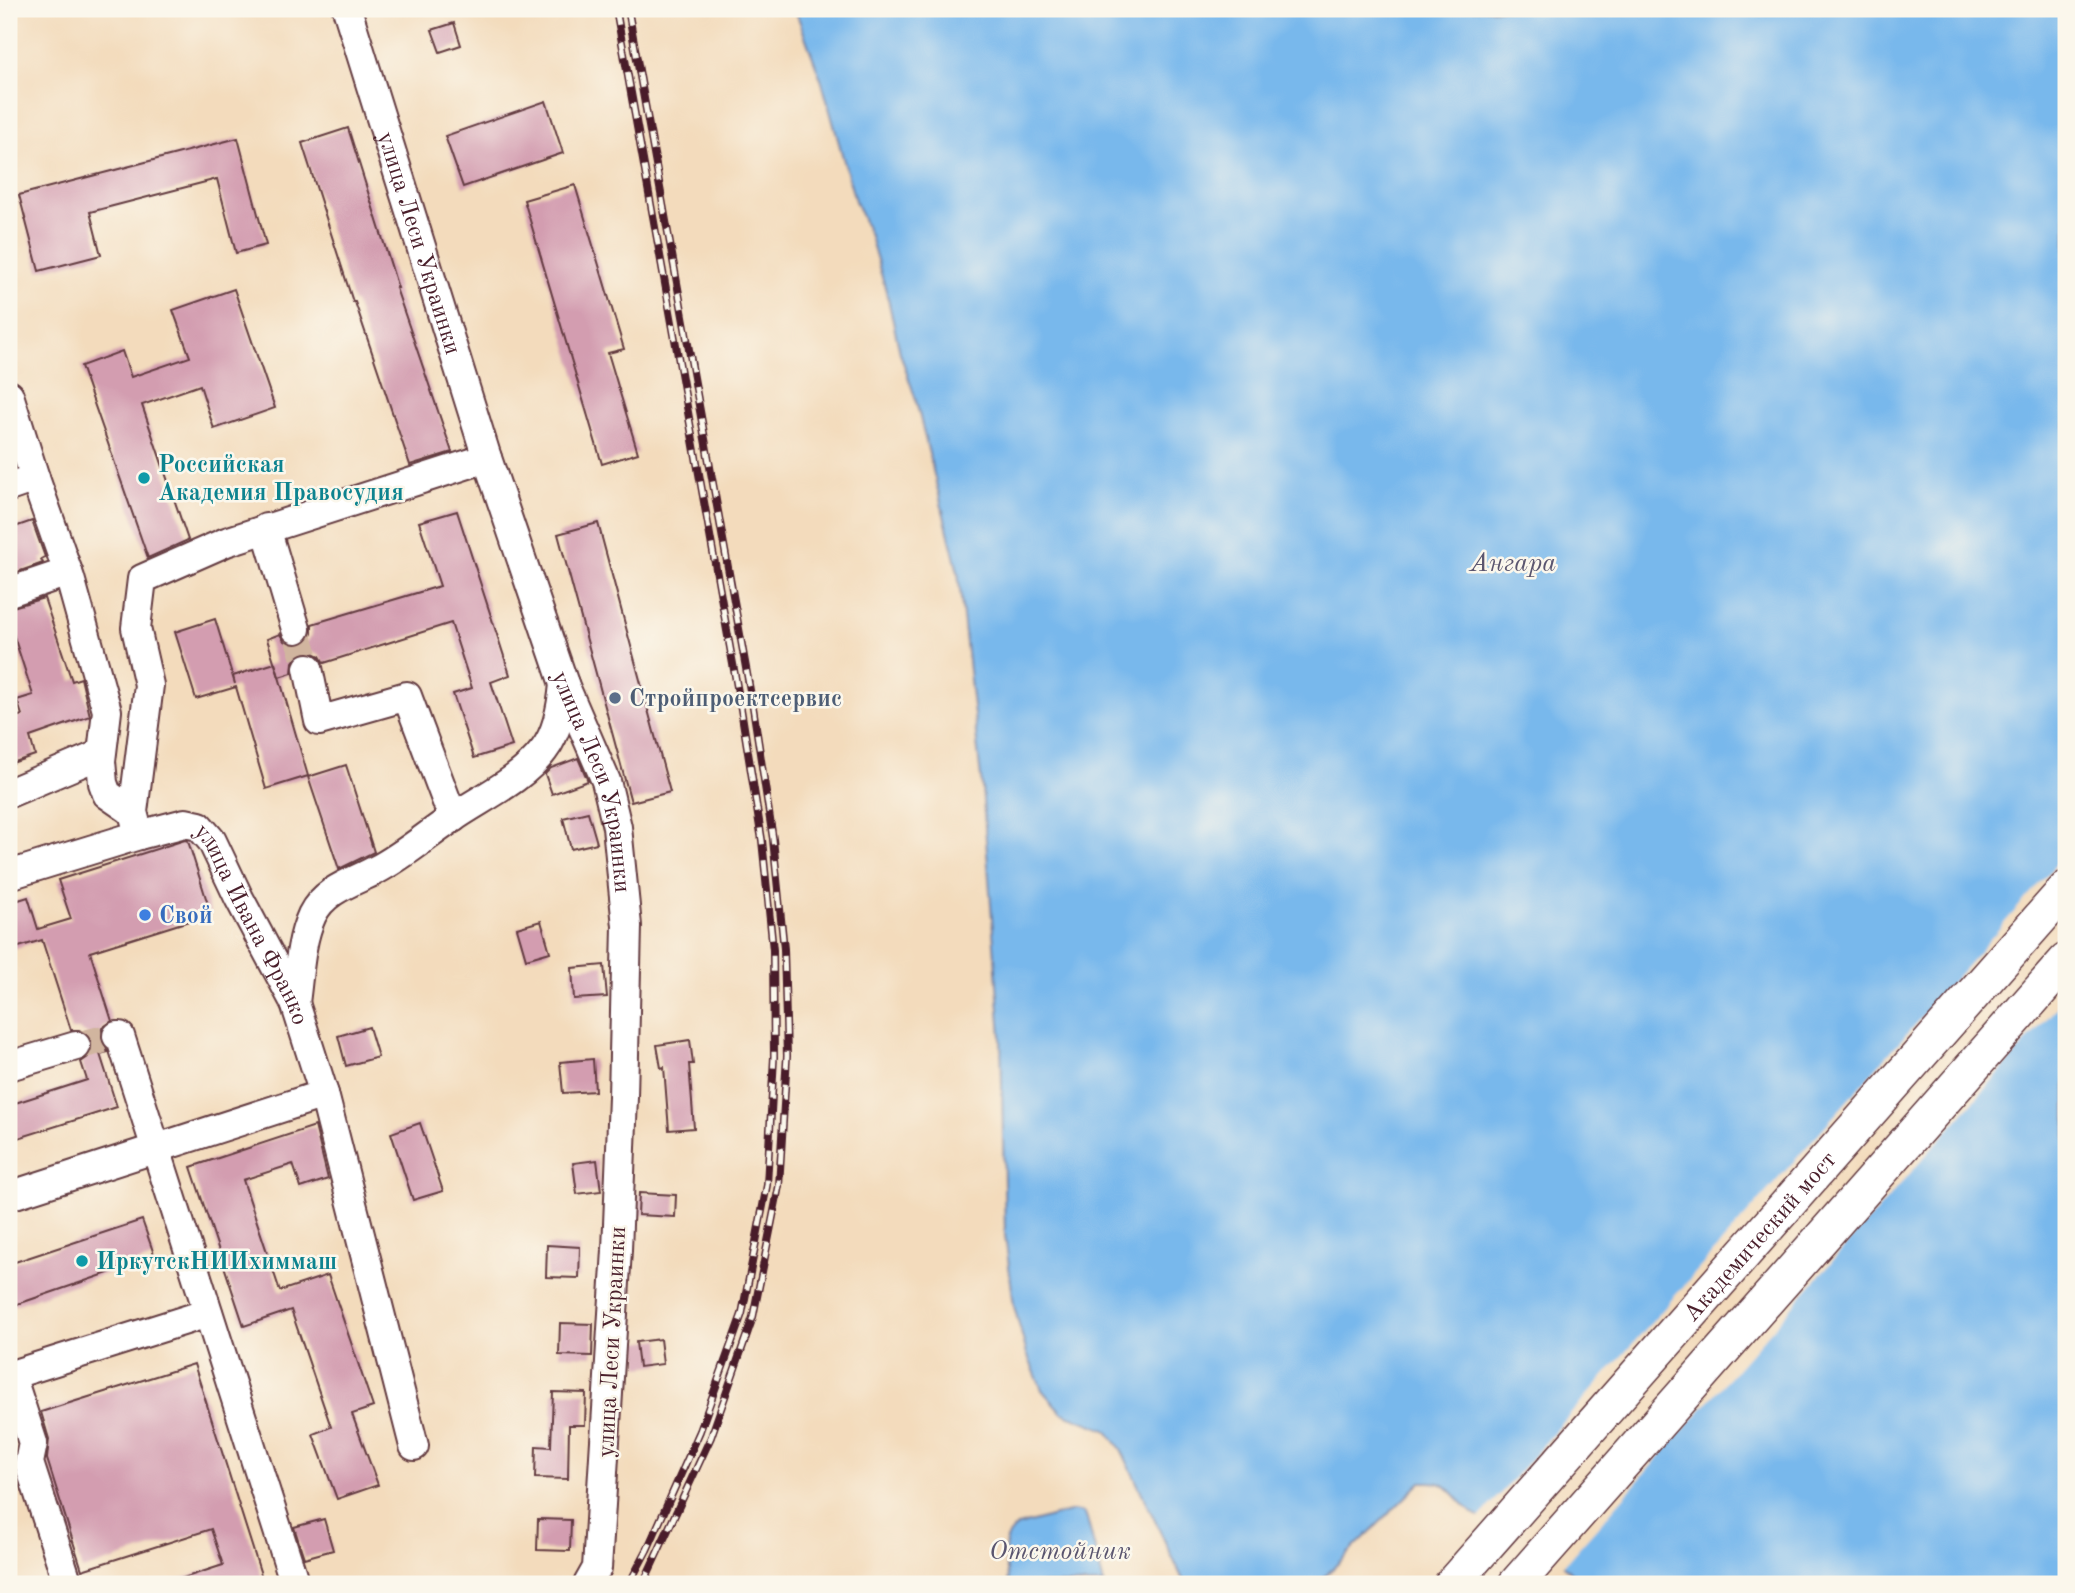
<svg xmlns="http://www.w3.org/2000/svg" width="2075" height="1593" font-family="'Old Standard TT',serif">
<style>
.water{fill:#78b8ec;stroke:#616c8c;stroke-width:2}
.pier{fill:#f3dbbc}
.building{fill:#d39db0}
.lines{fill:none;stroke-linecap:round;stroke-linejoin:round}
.minor-tunnel{stroke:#d1b59f;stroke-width:28;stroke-dasharray:28 14;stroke-linecap:butt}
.minor-casing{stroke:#633b41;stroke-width:32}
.major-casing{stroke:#633b41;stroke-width:38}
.minor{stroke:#fff;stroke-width:28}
.major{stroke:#fff;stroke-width:35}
.rail-casing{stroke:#4a1f2b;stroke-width:8}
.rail{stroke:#fbf7ec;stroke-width:5;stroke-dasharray:16;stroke-linecap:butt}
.culture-dot{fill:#0f9aa8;stroke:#fbf7ec;stroke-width:2.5}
.service-dot{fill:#5c6f8a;stroke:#fbf7ec;stroke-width:2.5}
.shop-dot{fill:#3f7fe0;stroke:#fbf7ec;stroke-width:2.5}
.labels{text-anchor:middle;stroke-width:5;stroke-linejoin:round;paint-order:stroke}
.street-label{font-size:24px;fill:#4a1f2b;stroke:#fbf7ec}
.culture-label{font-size:24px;font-weight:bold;fill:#0d838f;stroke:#fbf7ec;text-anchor:start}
.service-label{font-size:24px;font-weight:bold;fill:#4e5e75;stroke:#fbf7ec;text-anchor:start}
.shop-label{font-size:24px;font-weight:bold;fill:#366cbe;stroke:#fbf7ec;text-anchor:start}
.water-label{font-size:26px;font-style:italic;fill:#5a556f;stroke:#fbf7ec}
</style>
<rect width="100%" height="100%" fill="#fbf7ec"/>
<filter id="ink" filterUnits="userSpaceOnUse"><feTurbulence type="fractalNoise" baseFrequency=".0143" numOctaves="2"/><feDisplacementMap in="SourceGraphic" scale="14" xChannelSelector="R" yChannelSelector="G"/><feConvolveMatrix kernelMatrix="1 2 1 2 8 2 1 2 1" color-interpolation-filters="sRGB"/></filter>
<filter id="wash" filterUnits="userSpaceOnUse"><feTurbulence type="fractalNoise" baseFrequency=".00686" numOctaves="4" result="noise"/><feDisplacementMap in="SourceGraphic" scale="28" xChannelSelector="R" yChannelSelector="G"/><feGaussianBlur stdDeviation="1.57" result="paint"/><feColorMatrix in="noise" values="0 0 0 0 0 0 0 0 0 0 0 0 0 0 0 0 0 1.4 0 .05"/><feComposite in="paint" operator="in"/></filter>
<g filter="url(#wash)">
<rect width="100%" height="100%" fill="#f3dbbc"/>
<g class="water">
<path d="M795,9H2066V1584H1584C1555,1551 1509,1539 1474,1514C1463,1506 1452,1489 1442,1484C1436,1481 1429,1482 1421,1482L1317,1584H1185L1121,1449L1106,1430L1062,1413L1042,1390L1027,1354L1014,1306L1005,1235L1001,1036L982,787L958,572L915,397L900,353L887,294L869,233L855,201L822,82Z"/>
<path d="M1073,1511L1083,1513L1087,1519L1104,1584H1009C1007,1564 998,1538 1018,1526Z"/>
</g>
<path class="pier" d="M2066,853V997L1561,1568L1477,1520Z"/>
<g id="blocks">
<g class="building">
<path d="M454,23L461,45L440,52L432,30Z"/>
<path d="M546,101L563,153L463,187L445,136Z"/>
<path d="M348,128L398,288H396L452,452L410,465L355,302H353L302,143Z"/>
<path d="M238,138L266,245L236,253L217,179L90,212L101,255L39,271L19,195Z"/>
<path d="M575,185L624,349L608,353L638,453L602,464L524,200Z"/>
<path d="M234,289L275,408L214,429L200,385L142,405L188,540L148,558L81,366L122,351L131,377L190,357L173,310Z"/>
<path d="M457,511L510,675L491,682L512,746L474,758L453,694L472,688L451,623L324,663L320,656L314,653L304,652L298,655L293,662L292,673L279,677L267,639L280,634L284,641L291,645H301L308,640L312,634V624L440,586L419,522Z"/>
<path d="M32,521L45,557L41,559L43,563L9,575V529Z"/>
<path d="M598,523L670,792L631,802L558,534Z"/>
<path d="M44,598L72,681L81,678L90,716L30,737L35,755L9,764V719L22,715L17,700L33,695L9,621V608Z"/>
<path d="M215,619L235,684L233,676L275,663L308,776L266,789L236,687L196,699L175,632Z"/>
<path d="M578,758L588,781L552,794L545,774L551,768Z"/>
<path d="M346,765L374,852L339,869L308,777Z"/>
<path d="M588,812L597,843L571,849L563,818Z"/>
<path d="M185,840L188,841L211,914L90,952L112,1021L102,1028L100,1037L108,1052L100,1054L117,1107L9,1141V1105L87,1080L81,1062L88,1057L92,1049V1041L87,1034L79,1030H71L42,940L9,950V903L28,897L38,929L71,919L58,880Z"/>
<path d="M541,921L550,952L526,959L517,928Z"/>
<path d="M604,965L607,997L574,999L572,968Z"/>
<path d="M369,1027L378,1057L346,1066L338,1036Z"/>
<path d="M690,1040L693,1064H689L694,1128L669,1130L664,1067L661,1068L657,1045Z"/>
<path d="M593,1059L595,1091L563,1093L560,1062Z"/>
<path d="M420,1123L443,1191L413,1200L391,1133Z"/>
<path d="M315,1126L328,1179L301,1188L293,1164L243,1180L280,1291L328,1275L373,1407L352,1414L378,1485L337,1499L313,1434L331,1427L291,1310L244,1326L191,1167Z"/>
<path d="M597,1160L601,1191L577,1194L573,1163Z"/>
<path d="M639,1193L676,1195L675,1217L638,1215Z"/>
<path d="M142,1220L155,1257L9,1307V1264Z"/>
<path d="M547,1245L580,1247L579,1278L546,1277Z"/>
<path d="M560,1323L593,1324L592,1356L559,1355Z"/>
<path d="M660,1339L663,1364L639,1367L636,1342Z"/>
<path d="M194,1364L264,1584H174V1581L223,1565L211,1529L82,1570L47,1459L49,1439L41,1412Z"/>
<path d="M553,1392L586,1393L585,1425H569L568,1479L535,1478L536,1446L551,1447Z"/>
<path d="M324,1519L333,1550L304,1558L294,1527Z"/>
<path d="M538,1519L571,1520L570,1551L537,1550Z"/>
</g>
</g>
</g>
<g filter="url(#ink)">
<use href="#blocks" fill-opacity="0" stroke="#633b41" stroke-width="2"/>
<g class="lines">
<g class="minor-tunnel">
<path d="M296,629L308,668"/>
<path d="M76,1046L117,1036"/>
</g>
<g class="minor-casing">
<g id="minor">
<path id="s1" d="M347,9L487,458L564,684L606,781L617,827L627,926L623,1097L617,1250L597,1568L588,1584"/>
<path d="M9,395L35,478L9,487"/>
<path d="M35,478L70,578L107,711L101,761L103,783L107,794L133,812"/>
<path d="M266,528L296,629"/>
<path d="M9,592L68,572"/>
<path d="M308,668L319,721L407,696L453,818"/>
<path d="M9,793L101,754"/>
<path d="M139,835L133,812L149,685L136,628L142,579L226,542L487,458"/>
<path id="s2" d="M9,875L139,835L185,823L199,826L212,841L239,898L295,1003L324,1094L414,1446"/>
<path d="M295,1003C299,974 300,941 312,915C325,889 353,882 376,870C403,856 426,836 451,819C481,798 522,780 544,750C558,732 562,706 564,684"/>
<path d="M117,1036H120L295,1584"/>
<path d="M9,1066L76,1046"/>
<path d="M9,1196L324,1094"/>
<path d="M68,1584L29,1463L33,1443L11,1375L208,1313"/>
</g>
</g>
<g class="major-casing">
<g id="major">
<path id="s3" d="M1452,1584L2066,889"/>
<path d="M1516,1584L2066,961"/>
</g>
</g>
<use href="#minor" class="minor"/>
<use href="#major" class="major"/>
<g class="rail-casing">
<g id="rail">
<path d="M616,9L741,709L762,840L773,950L774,1057L767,1185L742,1314L700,1431L647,1550L629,1584"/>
<path d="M628,9L753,707L773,839L784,949L787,1056L779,1186L753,1317L711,1437L643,1584"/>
</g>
</g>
<use href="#rail" class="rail"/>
</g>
</g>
<g class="culture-dot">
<circle cx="144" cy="478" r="7"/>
<circle cx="82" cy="1261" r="7"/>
</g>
<circle class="service-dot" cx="615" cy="698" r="7"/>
<circle class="shop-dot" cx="145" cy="915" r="7"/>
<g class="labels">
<g class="street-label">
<text dy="8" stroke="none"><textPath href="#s1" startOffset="245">улица Леси Украинки</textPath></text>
<text dy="8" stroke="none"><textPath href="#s1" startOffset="812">улица Леси Украинки</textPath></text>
<text dy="8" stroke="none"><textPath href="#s2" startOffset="310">улица Ивана Франко</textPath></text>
<text dy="8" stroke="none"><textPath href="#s3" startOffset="464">Академический мост</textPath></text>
<text transform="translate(611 1342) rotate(-87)" y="8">улица Леси Украинки</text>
</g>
<g class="culture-label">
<text x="158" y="472">Российская<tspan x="158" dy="28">Академия Правосудия</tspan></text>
<text x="96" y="1269">ИркутскНИИхиммаш</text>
</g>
<g class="service-label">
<text x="629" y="706">Стройпроектсервис</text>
</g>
<g class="shop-label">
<text x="159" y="923">Свой</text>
</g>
<g class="water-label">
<text x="1513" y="571">Ангара</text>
<text x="1060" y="1559">Отстойник</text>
</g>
</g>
<rect width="2075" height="1593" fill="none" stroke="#fbf7ec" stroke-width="35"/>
</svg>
